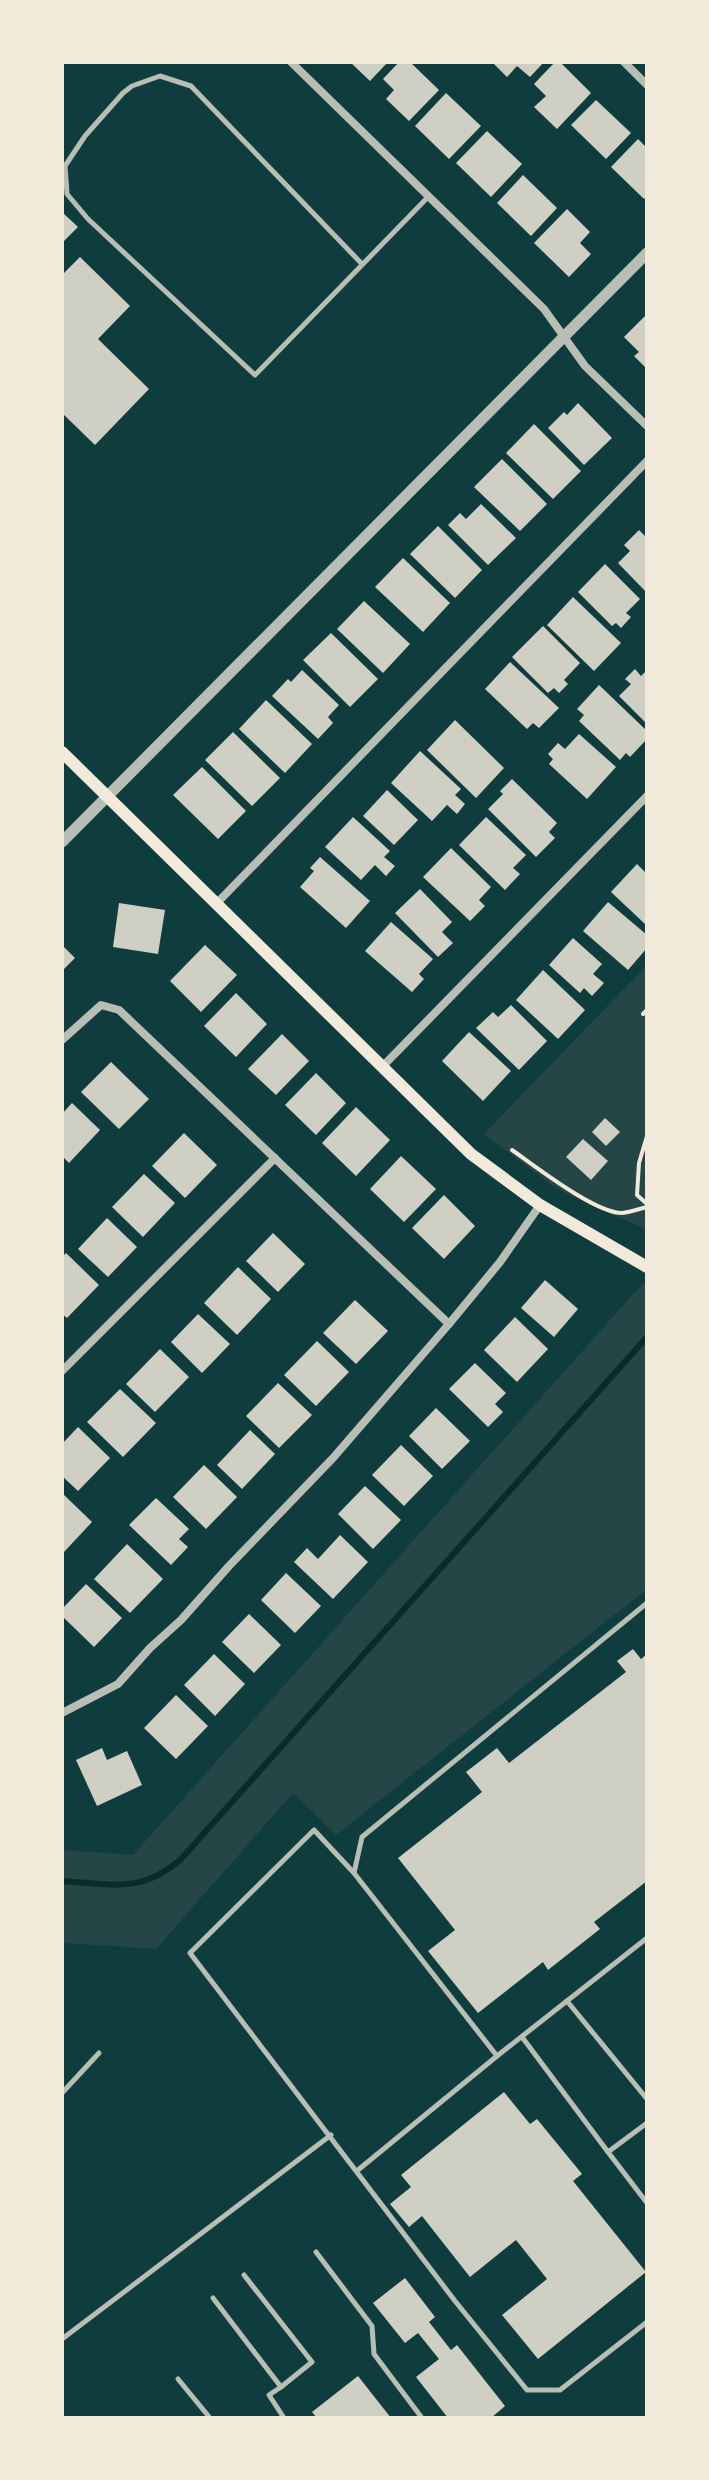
<svg xmlns="http://www.w3.org/2000/svg" width="709" height="2480" font-family="'Roboto Condensed',sans-serif">
<style>
.green{fill:#244646}
.lines{fill:none;stroke-linecap:round;stroke-linejoin:round}
.stream{stroke:#0a2a2b;stroke-width:6}
.building{fill:#cfcfc3}
.path{stroke:#f1e9da;stroke-width:4}
.service{stroke:#b8beb3;stroke-width:5}
.minor{stroke:#b8beb3;stroke-width:8}
.tertiary{stroke:#b8beb3;stroke-width:11}
.secondary{stroke:#f1e9da;stroke-width:12}
</style>
<rect width="100%" height="100%" fill="#0f3d3e"/>
<g class="green">
<path d="M647,965V1230L557,1189L484,1134Z"/>
<path d="M643,1283L647,1284V1589L336,1835L293,1793L156,1949L62,1943V1850L133,1855Z"/>
</g>
<g class="lines">
<path class="stream" d="M62,1881C112,1884 141,1894 181,1859L647,1337"/>
</g>
<g class="building">
<path d="M350,62H388L370,81Z"/>
<path d="M399,62H410L439,90L409,121L386,99L394,90L383,79Z"/>
<path d="M492,62H544L530,77L517,66L507,77Z"/>
<path d="M555,62H560L591,93L557,129L534,107L546,96L534,84Z"/>
<path d="M446,93L481,126L449,159L415,126Z"/>
<path d="M596,100L631,133L606,159L571,125Z"/>
<path d="M487,131L522,164L491,197L456,163Z"/>
<path d="M638,139L647,148V196L644,199L611,167Z"/>
<path d="M523,175L557,208L531,236L497,203Z"/>
<path d="M567,209L590,232L580,243L591,254L569,277L534,243Z"/>
<path d="M62,212L78,227L62,243Z"/>
<path d="M80,257L130,306L98,339L149,389L95,445L62,413V275Z"/>
<path d="M647,314V369L634,356L639,352L624,337Z"/>
<path d="M578,403L612,438L584,465L548,428L564,412L567,415Z"/>
<path d="M534,424L581,471L553,499L506,453Z"/>
<path d="M502,459L547,504L520,531L474,487Z"/>
<path d="M481,504L516,538L488,565L448,525L460,513L466,519Z"/>
<path d="M438,526L482,570L455,598L410,554Z"/>
<path d="M639,530L647,538V593L618,563L630,551L624,545Z"/>
<path d="M403,558L450,603L423,632L375,587Z"/>
<path d="M605,564L640,599L626,613L631,617L621,628L616,623L612,626L578,592Z"/>
<path d="M573,597L621,643L594,671L547,625Z"/>
<path d="M364,601L410,644L383,673L337,629Z"/>
<path d="M543,626L580,663L564,680L568,684L559,693L554,688L548,693L512,657Z"/>
<path d="M331,633L378,679L350,707L303,660Z"/>
<path d="M510,662L559,708L539,728L533,723L527,729L485,689Z"/>
<path d="M635,669L641,676L647,670V724L619,696L631,684L625,679Z"/>
<path d="M302,670L339,705L328,717L333,723L318,739L272,696L288,679L291,682Z"/>
<path d="M599,685L647,731V739L630,757L626,753L620,760L579,721L584,715L577,709Z"/>
<path d="M266,700L312,744L285,773L239,729Z"/>
<path d="M455,720L504,768L476,798L427,750Z"/>
<path d="M233,732L280,778L252,806L205,760Z"/>
<path d="M579,734L616,767L587,799L549,764L553,759L548,754L558,743L565,749Z"/>
<path d="M420,751L461,789L455,795L465,804L457,814L447,805L432,821L391,783Z"/>
<path d="M202,767L246,811L218,839L173,795Z"/>
<path d="M512,779L557,823L549,832L555,838L536,857L488,809L503,794L500,791Z"/>
<path d="M387,790L418,820L394,845L363,816Z"/>
<path d="M353,817L390,851L384,857L395,866L386,876L375,865L361,880L325,847Z"/>
<path d="M486,817L526,855L513,868L520,874L505,890L459,845Z"/>
<path d="M451,848L491,887L479,900L485,906L470,921L423,877Z"/>
<path d="M320,857L370,901L346,928L300,887L314,871L310,868Z"/>
<path d="M637,864L647,874L645,924L611,892Z"/>
<path d="M420,889L452,922L442,932L453,943L438,957L395,913Z"/>
<path d="M608,902L647,935V948L628,970L583,931Z"/>
<path d="M119,903L165,910L158,954L113,947Z"/>
<path d="M391,922L433,959L419,974L424,979L412,992L365,951Z"/>
<path d="M573,938L602,964L593,974L604,983L592,996L584,988L580,993L549,965Z"/>
<path d="M62,945L75,958L62,971Z"/>
<path d="M205,945L237,975L201,1012L170,981Z"/>
<path d="M543,970L585,1010L558,1039L516,1000Z"/>
<path d="M236,993L267,1024L236,1057L204,1026Z"/>
<path d="M511,1005L547,1041L519,1070L476,1028L493,1012L498,1017Z"/>
<path d="M469,1032L511,1071L483,1101L442,1061Z"/>
<path d="M282,1034L309,1061L276,1095L248,1069Z"/>
<path d="M111,1062L149,1099L119,1129L81,1092Z"/>
<path d="M316,1073L346,1103L316,1135L285,1105Z"/>
<path d="M72,1103L100,1130L69,1163L62,1156V1114Z"/>
<path d="M356,1107L390,1140L356,1176L322,1143Z"/>
<path d="M605,1118L620,1132L606,1146L592,1132Z"/>
<path d="M184,1133L217,1165L185,1198L152,1166Z"/>
<path d="M583,1139L608,1161L591,1180L566,1157Z"/>
<path d="M401,1156L436,1189L404,1222L370,1189Z"/>
<path d="M144,1174L175,1203L143,1237L112,1207Z"/>
<path d="M444,1195L475,1226L444,1259L412,1228Z"/>
<path d="M107,1218L137,1247L108,1277L78,1249Z"/>
<path d="M273,1233L305,1264L278,1292L246,1261Z"/>
<path d="M66,1253L99,1285L67,1318L62,1314V1257Z"/>
<path d="M238,1267L271,1299L237,1335L204,1303Z"/>
<path d="M545,1280L578,1309L554,1337L521,1308Z"/>
<path d="M355,1300L388,1331L356,1364L323,1333Z"/>
<path d="M198,1314L230,1344L202,1373L171,1342Z"/>
<path d="M515,1317L548,1349L517,1382L484,1350Z"/>
<path d="M317,1341L349,1372L316,1406L284,1375Z"/>
<path d="M160,1349L189,1377L155,1412L126,1384Z"/>
<path d="M475,1363L506,1393L495,1404L503,1412L488,1427L449,1389Z"/>
<path d="M278,1383L312,1415L279,1448L246,1416Z"/>
<path d="M120,1389L156,1423L123,1457L87,1422Z"/>
<path d="M436,1408L470,1441L442,1469L409,1436Z"/>
<path d="M78,1427L110,1458L78,1491L62,1476V1444Z"/>
<path d="M250,1430L275,1454L242,1489L217,1465Z"/>
<path d="M401,1445L433,1476L404,1506L372,1475Z"/>
<path d="M204,1465L237,1497L206,1529L173,1497Z"/>
<path d="M365,1486L401,1520L373,1549L338,1514Z"/>
<path d="M62,1493L92,1522L64,1552L62,1550Z"/>
<path d="M156,1498L189,1529L179,1539L188,1547L171,1565L129,1525Z"/>
<path d="M340,1535L368,1562L333,1599L294,1562L307,1548L318,1559Z"/>
<path d="M127,1544L163,1579L130,1613L94,1579Z"/>
<path d="M286,1573L321,1606L295,1633L261,1600Z"/>
<path d="M86,1584L122,1618L94,1647L62,1616V1609Z"/>
<path d="M249,1614L281,1645L254,1673L222,1642Z"/>
<path d="M633,1649L641,1659L647,1654V1881L594,1922L600,1929L548,1970L543,1962L478,2013L428,1951L455,1930L398,1858L482,1792L466,1772L497,1748L509,1763L626,1672L617,1661Z"/>
<path d="M214,1654L245,1684L215,1716L184,1685Z"/>
<path d="M176,1695L208,1726L176,1759L144,1728Z"/>
<path d="M102,1748L107,1760L127,1751L142,1785L97,1806L76,1760Z"/>
<path d="M504,2092L530,2124L537,2119L582,2174L573,2181L646,2272L538,2359L502,2315L547,2279L516,2240L470,2277L422,2216L409,2227L390,2204L411,2187L401,2175Z"/>
<path d="M405,2278L435,2317L429,2322L451,2350L457,2345L505,2406L491,2418H448L416,2377L439,2359L418,2333L405,2343L373,2303Z"/>
<path d="M358,2376L391,2418H317L312,2412Z"/>
</g>
<g class="lines">
<g class="path">
<path d="M643,1014L647,1010"/>
<path d="M647,1136L639,1163L637,1195L647,1204"/>
<path d="M512,1150C535,1166 595,1213 622,1213C630,1212 639,1209 647,1207"/>
</g>
<g class="service">
<path d="M362,264L191,86L160,76L132,86L123,93L85,136L65,166L67,194L88,219L255,375L429,196"/>
<path d="M647,1603L362,1837L354,1873L497,2056L647,1938"/>
<path d="M354,1873L314,1830L190,1953L455,2301L527,2390H560L647,2322"/>
<path d="M567,2001L647,2099"/>
<path d="M522,2037L608,2152L647,2123"/>
<path d="M62,2093L99,2053"/>
<path d="M608,2152L647,2203"/>
<path d="M358,2170L497,2056"/>
<path d="M316,2252L372,2326L374,2354L422,2418"/>
<path d="M244,2275L312,2362L281,2387"/>
<path d="M213,2298L281,2387L269,2395L284,2418"/>
<path d="M62,2339L331,2135"/>
<path d="M178,2379L210,2418"/>
</g>
<g class="minor">
<path d="M291,62L544,309L585,366L647,426"/>
<path d="M624,62L647,85"/>
<path d="M216,904L647,461"/>
<path d="M62,1040L101,1005L119,1010L449,1324"/>
<path d="M382,1067L647,796"/>
<path d="M62,1371L275,1158"/>
<path d="M62,1713L118,1684L150,1648L181,1620L229,1566L333,1458L449,1324L500,1262L540,1205"/>
</g>
<path class="tertiary" d="M62,842L647,253"/>
<path class="secondary" d="M62,752L471,1154L540,1205L647,1267"/>
</g>
<rect width="709" height="2480" fill="none" stroke="#f1e9da" stroke-width="128"/>
</svg>
